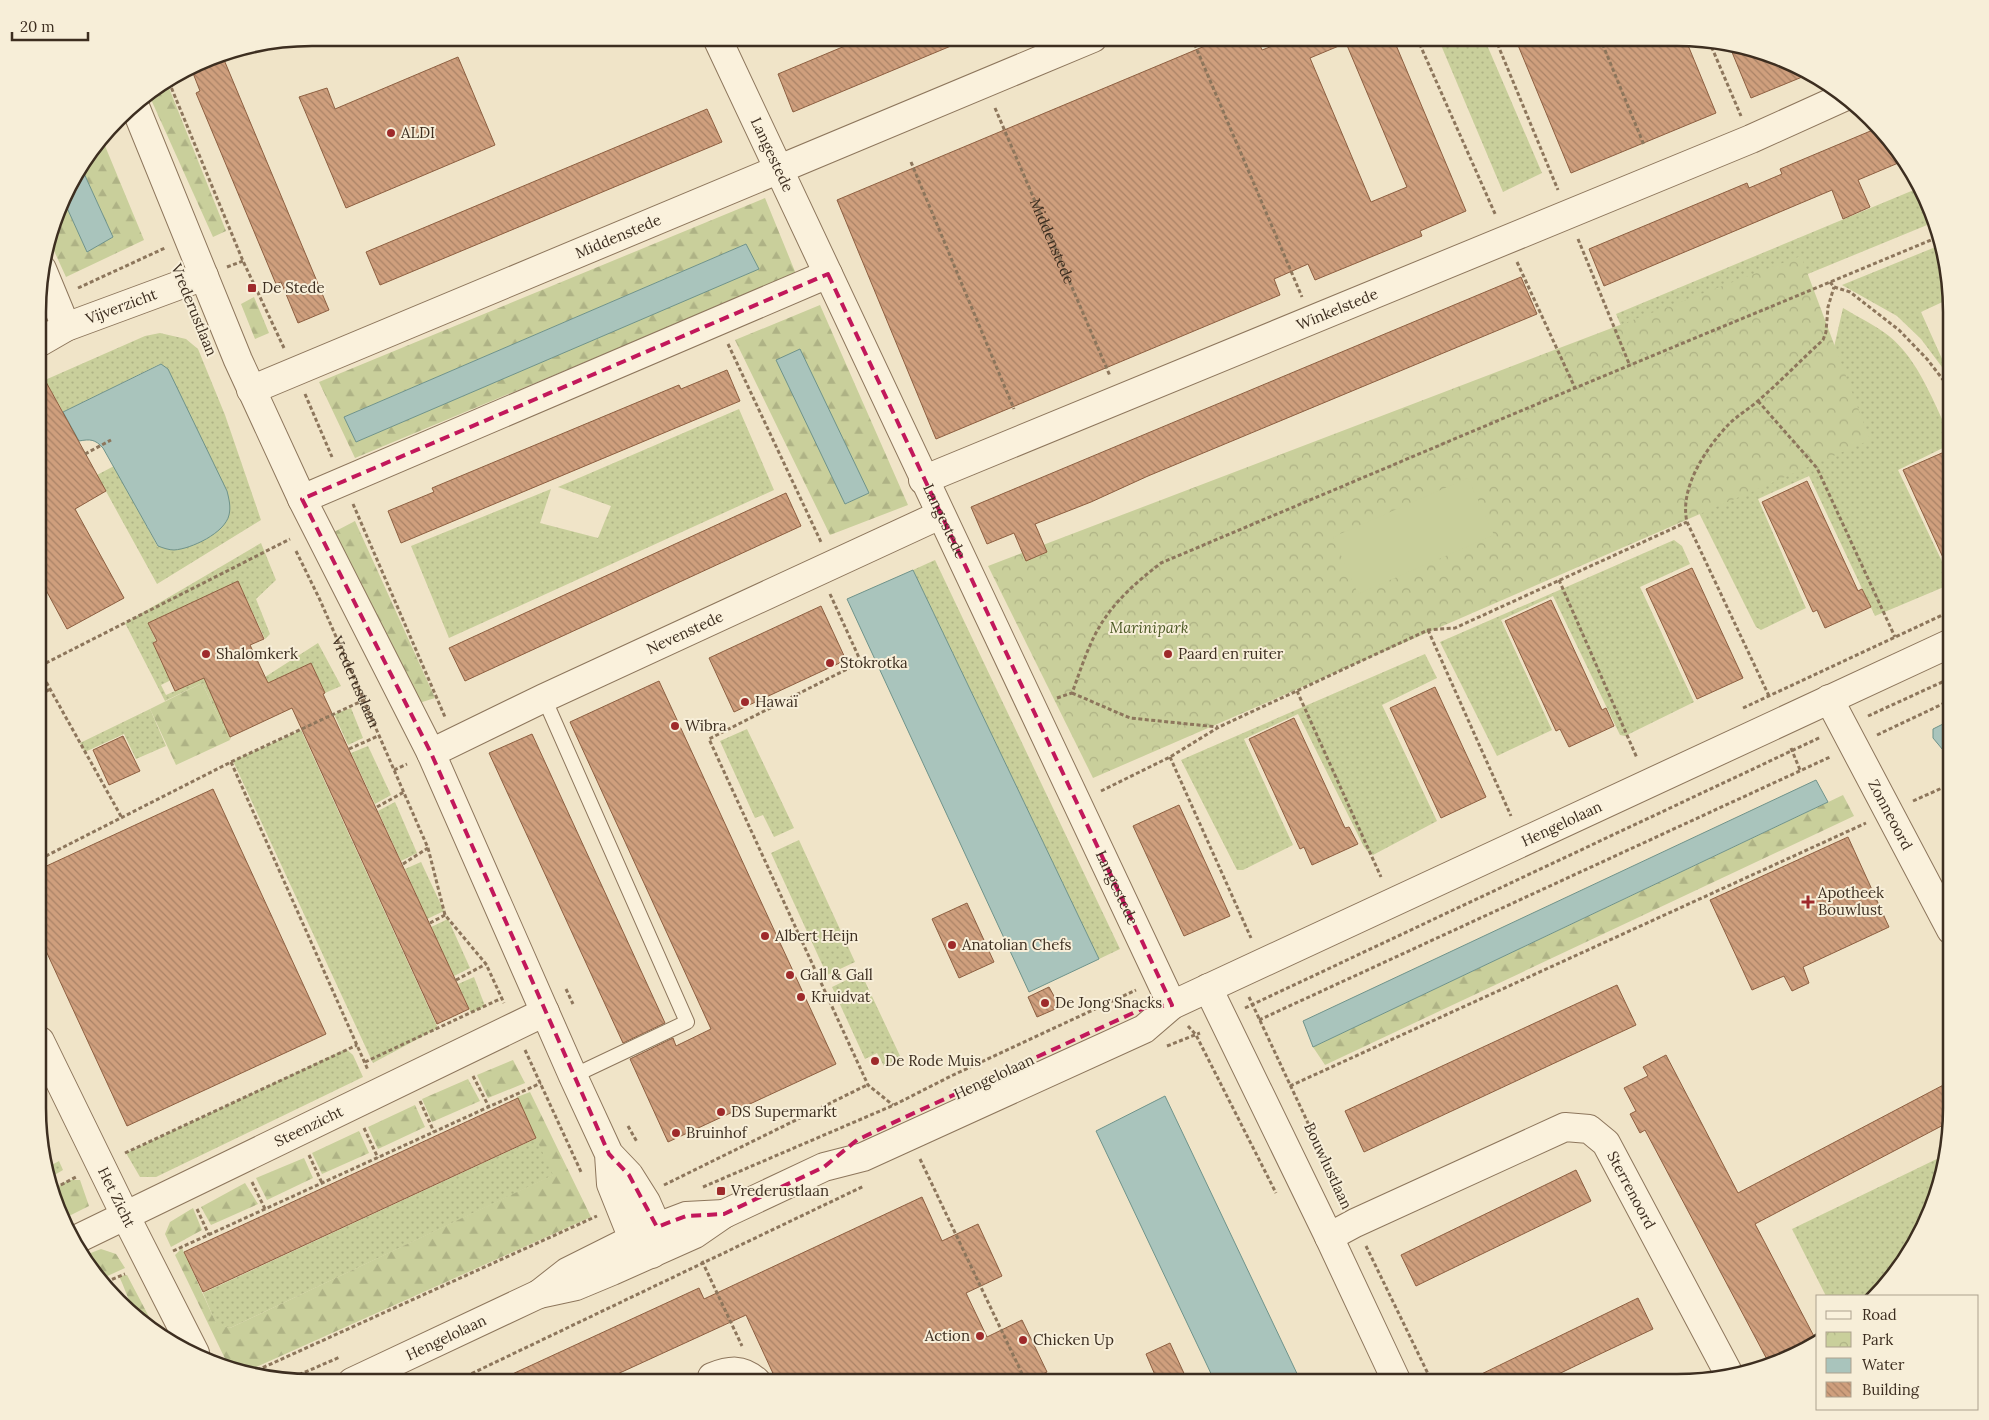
<svg xmlns="http://www.w3.org/2000/svg" width="1989" height="1420" font-family="Lora,serif">
<style>
.grass{fill:url(#grass-dots)}
.forest{fill:url(#forest-firs);fill-rule:evenodd}
.park{fill:url(#park-crowns)}
.pitch{fill:#c9cf9b}
.water{fill:#a9c4bc;stroke:#6f938a}
.building{fill:url(#building-back-hatch);stroke:#8d5f41;fill-rule:evenodd}
.lines{fill:none;stroke-linecap:round;stroke-linejoin:round}
.service-casing{stroke:#8d765c;stroke-width:16}
.minor-casing{stroke:#8d765c;stroke-width:30}
.tertiary-casing{stroke:#8d765c;stroke-width:30}
.path{stroke:#8d765c;stroke-width:3;stroke-dasharray:4 2.5;stroke-linecap:butt}
.service{stroke:#faf1dc;stroke-width:14}
.minor{stroke:#faf1dc;stroke-width:28}
.tertiary{stroke:#faf1dc;stroke-width:28}
.marked{fill:none;stroke:#c2185b;stroke-width:4;stroke-dasharray:10 6;stroke-linejoin:round}
.poi-dot{fill:#9e2a2b;stroke:#f7eed8;stroke-width:2}
.labels{text-anchor:middle;stroke-width:4;stroke-linejoin:round;paint-order:stroke}
.poi-label{font-size:15px;fill:#3d2e20;stroke:#f7eed8;text-anchor:start}
.street-label{font-size:15px;fill:#3d2e20;stroke:#f7eed8}
.park-label{font-size:15px;font-style:italic;fill:#4d5a26;stroke:#f7eed8}
.rim{fill:none;stroke:#3d2e20;stroke-width:2.5}
</style>
<defs>
<pattern id="grass-dots" width="8" height="8" patternUnits="userSpaceOnUse" patternTransform="scale(1.25)"><rect width="8" height="8" fill="#c9cf9b"/><path d="M2 2h.1M6 6h.1" fill="none" stroke="#aeb285" stroke-width="1.8" stroke-linecap="round"/></pattern>
<pattern id="forest-firs" width="22" height="20" patternUnits="userSpaceOnUse" patternTransform="scale(1.25)"><rect width="22" height="20" fill="#c9cf9b"/><path d="M5 1l3.5 6h-7zM16 11l3.5 6h-7z" fill="#aeb285"/></pattern>
<pattern id="park-crowns" width="20" height="18" patternUnits="userSpaceOnUse" patternTransform="scale(1.25)"><rect width="20" height="18" fill="#c9cf9b"/><path d="M2 6a3 3 0 1 1 6 0M12 15a3 3 0 1 1 6 0" fill="none" stroke="#aeb285"/></pattern>
<pattern id="building-back-hatch" width="6" height="6" patternUnits="userSpaceOnUse" patternTransform="scale(1.25)"><rect width="6" height="6" fill="#cf9f7d"/><path d="M-1 5l2 2M0 0l6 6M5-1l2 2" fill="none" stroke="#a98266"/></pattern>
</defs>
<rect width="100%" height="100%" fill="#f0e4c8"/>
<g class="grass">
<path d="M1438,38H1484L1542,173L1503,192Z"/>
<path d="M1921,187L1932,223L1630,347L1616,314Z"/>
<path d="M1938,246L1951,298L1921,312L1951,379L1921,339L1897,316L1842,285Z"/>
<path d="M1843,308C1858,317 1875,325 1889,336C1919,360 1934,404 1951,438V444L1898,470L1951,580V584L1875,616L1809,476L1758,499L1806,608L1761,630L1756,627L1695,505L1834,347Z"/>
<path d="M160,333L186,339L198,349L225,415L261,520L157,584L97,475L114,466L158,547L160,364L63,412L45,380L145,336Z"/>
<path d="M739,409L774,490L449,638L411,546L551,489L540,523L598,538L611,506L558,487Z"/>
<path d="M1674,540L1682,546L1690,564L1640,587L1694,702L1625,736L1620,735L1553,596L1501,620L1552,730L1497,756L1440,642Z"/>
<path d="M261,543L276,580L256,599L270,634L265,639L238,581L148,623L156,641L153,643L162,664L166,662L173,679L161,685L166,695L222,670L217,707L231,737L230,740L202,683L165,701L125,623Z"/>
<path d="M935,560L1120,949L1099,959L913,570Z"/>
<path d="M318,643L341,686L325,693L311,663L268,683L265,677Z"/>
<path d="M1425,654L1437,678L1382,705L1437,821L1373,855L1369,853L1364,847L1298,714L1244,739L1293,845L1243,870H1237L1181,760Z"/>
<path d="M351,708L363,738L348,745L334,714Z"/>
<path d="M150,709L166,746L136,759L124,734L85,752L80,743Z"/>
<path d="M747,729L794,828L774,837L763,815L755,818L720,741Z"/>
<path d="M301,730L438,1028L373,1063L233,761Z"/>
<path d="M368,746L391,795L375,804L351,753Z"/>
<path d="M395,802L417,853L401,861L378,811Z"/>
<path d="M799,840L855,962L827,975L771,853Z"/>
<path d="M421,862L444,911L427,919L405,869Z"/>
<path d="M448,919L470,968L454,976L431,927Z"/>
<path d="M861,973L901,1058L884,1066L877,1053L865,1059L832,987Z"/>
<path d="M474,977L485,1006L471,1013L458,984Z"/>
<path d="M346,1049L353,1055L363,1077L156,1177H140L126,1153Z"/>
<path d="M537,1138L554,1175L230,1328L216,1324L203,1293Z"/>
<path d="M1945,1155L1937,1197L1895,1275L1875,1296H1826L1792,1229Z"/>
<path d="M59,1161L63,1170L51,1177L48,1167Z"/>
</g>
<g class="forest">
<path d="M167,83L226,231L213,237L149,95Z"/>
<path d="M103,141L144,240L66,277L50,242L63,199L87,252L113,237L82,169Z"/>
<path d="M765,198L796,274L355,458L319,382ZM746,244L758,269L356,442L344,417Z"/>
<path d="M254,297L269,333L255,339L241,304Z"/>
<path d="M820,305L908,505L830,535L735,340ZM800,350L868,493L846,504L777,361Z"/>
<path d="M355,521L435,698L419,703L362,585L334,532Z"/>
<path d="M202,683L230,740L176,765L150,709Z"/>
<path d="M1843,795L1854,816L1325,1065L1313,1047Z"/>
<path d="M513,1060L525,1083L488,1098L477,1075Z"/>
<path d="M468,1079L480,1101L432,1122L422,1099Z"/>
<path d="M530,1092L591,1217L245,1372L230,1369L175,1255L182,1248L216,1323L230,1328L553,1175L517,1097Z"/>
<path d="M415,1105L425,1127L378,1149L368,1127Z"/>
<path d="M359,1131L369,1153L322,1174L312,1153Z"/>
<path d="M304,1158L313,1178L267,1200L256,1178Z"/>
<path d="M69,1180H80L89,1206L65,1218L55,1188Z"/>
<path d="M245,1183L258,1204L211,1225L201,1207Z"/>
<path d="M193,1208L202,1230L171,1247L165,1234L170,1222Z"/>
<path d="M101,1249L116,1254L125,1268L103,1278L83,1256Z"/>
<path d="M127,1275L157,1332C133,1320 130,1300 119,1276Z"/>
</g>
<path class="park" d="M1801,256L1870,440L1093,778L988,566Z"/>
<path class="pitch" d="M1468,478L1494,535L1358,594L1333,537Z"/>
<g class="water">
<path d="M82,169L113,237L87,252L63,199L66,190Z"/>
<path d="M746,244L759,269L356,442L344,417Z"/>
<path d="M800,349L869,493L845,504L776,360Z"/>
<path d="M161,364L168,369L227,491C229,499 231,507 229,515C225,533 191,549 174,550C169,550 163,548 158,546L103,448C95,439 90,439 79,441L63,412Z"/>
<path d="M913,570L1099,959L1029,992L847,599Z"/>
<path d="M1951,720V747L1943,750L1933,738V729Z"/>
<path d="M1816,780L1828,802L1313,1047L1303,1021Z"/>
<path d="M1165,1096L1301,1382H1215L1096,1131Z"/>
</g>
<g class="building">
<path d="M864,38H970L793,112L778,74Z"/>
<path d="M1224,38H1257L1262,50L1293,38H1393L1466,211L1420,231L1422,236L1315,280L1308,264L1274,279L1280,295L936,439L837,200ZM1346,43L1407,187L1371,202L1310,58Z"/>
<path d="M1515,38H1685L1716,113L1571,173Z"/>
<path d="M1729,45L1766,52L1807,75L1751,98Z"/>
<path d="M222,55L329,310L298,323L281,282L276,284L196,93L200,91L191,68L207,58Z"/>
<path d="M458,57L495,145L346,208L299,97L327,88L335,109Z"/>
<path d="M707,109L722,142L380,285L366,252Z"/>
<path d="M1880,127L1903,161L1858,180L1870,207L1843,219L1832,190L1604,286L1589,249L1747,183L1749,188L1782,174L1780,169Z"/>
<path d="M1521,277L1537,314L1148,476L1091,502L1035,524L1047,552L1026,561L1014,533L987,544L971,507Z"/>
<path d="M727,370L740,401L401,543L388,511L434,492L432,488L679,385L681,389Z"/>
<path d="M40,371L106,491L75,509L124,598L67,629L40,579Z"/>
<path d="M1951,449V575L1903,470Z"/>
<path d="M1807,481L1858,591L1862,589L1871,607L1825,628L1817,610L1813,612L1762,502Z"/>
<path d="M786,493L801,526L465,681L449,648Z"/>
<path d="M1692,568L1743,678L1697,699L1646,589Z"/>
<path d="M238,581L264,639L250,645L268,683L311,663L325,693L323,694L469,1009L437,1024L292,708L230,737L204,678L175,691L153,643L157,641L148,623Z"/>
<path d="M1551,600L1602,710L1606,708L1614,726L1569,747L1560,729L1556,731L1505,621Z"/>
<path d="M821,606L846,660L734,712L709,658Z"/>
<path d="M659,681L836,1064L668,1142L630,1059L673,1038L676,1046L711,1029L570,722Z"/>
<path d="M1435,687L1486,797L1441,818L1390,708Z"/>
<path d="M1294,718L1345,828L1349,827L1358,844L1312,865L1304,847L1300,849L1249,739Z"/>
<path d="M532,734L665,1023L623,1043L489,753Z"/>
<path d="M123,736L140,771L109,785L93,750Z"/>
<path d="M213,789L326,1034L127,1126L40,938V869Z"/>
<path d="M1179,805L1230,916L1184,936L1133,826Z"/>
<path d="M1848,837L1889,927L1803,967L1809,983L1792,991L1784,976L1752,990L1710,900Z"/>
<path d="M967,903L994,962L959,978L932,919Z"/>
<path d="M1617,985L1636,1025L1364,1152L1345,1111Z"/>
<path d="M1049,987L1060,1007L1037,1017L1028,997Z"/>
<path d="M1666,1055L1738,1193L1951,1081V1121L1755,1224L1817,1342L1799,1354L1770,1365L1645,1130L1640,1133L1630,1114L1636,1111L1624,1088L1648,1076L1643,1067Z"/>
<path d="M518,1098L536,1138L203,1292L184,1252Z"/>
<path d="M1576,1170L1591,1201L1416,1286L1401,1255Z"/>
<path d="M922,1197L942,1241L978,1224L1002,1276L966,1293L987,1337L1022,1320L1047,1372L1025,1382H777L746,1315L600,1382H495L699,1288L704,1299Z"/>
<path d="M1638,1298L1653,1329L1598,1355L1542,1382H1465Z"/>
<path d="M1170,1343L1188,1382H1158L1146,1354Z"/>
</g>
<g class="lines">
<g class="service-casing">
<path id="service" d="M544,698L687,1022L573,1076"/>
</g>
<g class="minor-casing">
<g id="minor">
<path id="s3" d="M717,38L1172,1005"/>
<path d="M134,104L238,360L302,499L431,753L573,1076L609,1154L629,1175L646,1202L657,1227L652,1254L633,1239L611,1184L609,1154"/>
<path d="M42,269L66,327"/>
<path id="s4" d="M40,342L66,327L204,276"/>
<path id="s5" d="M251,390L1093,38"/>
<path id="s6" d="M923,480L1751,139L1846,96"/>
<path d="M302,499L828,274"/>
<path id="s7" d="M1829,699L1951,930"/>
<path id="s8" d="M431,753L544,698L940,515"/>
<path d="M1208,988L1329,1237L1397,1382"/>
<path id="s9" d="M40,1041L125,1215L195,1353"/>
<path id="s10" d="M1329,1237L1355,1223L1565,1127L1589,1129L1606,1143L1730,1376"/>
<path id="s11" d="M73,1241L545,1012"/>
<path d="M712,1377C730,1370 742,1368 757,1382"/>
</g>
</g>
<g class="tertiary-casing">
<g id="tertiary">
<path id="s12" d="M539,1294L576,1286L612,1271L695,1234L724,1214L824,1167L863,1157L1144,1029L1172,1005L1951,643"/>
<path id="s13" d="M352,1382L539,1294L567,1272L657,1227L686,1216L724,1214"/>
</g>
</g>
<g class="path">
<path d="M1192,38L1302,297"/>
<path d="M1417,38L1496,216"/>
<path d="M1495,38L1558,190"/>
<path d="M1600,38L1644,145"/>
<path d="M1709,41L1741,116"/>
<path d="M169,82L243,261L284,348"/>
<path id="s1" d="M995,108L1110,376"/>
<path d="M911,162L1014,409"/>
<path d="M1578,239L1630,366"/>
<path d="M1517,262L1575,388"/>
<path d="M227,267L243,261"/>
<path d="M1830,282L1834,287L1850,292L1899,330L1927,359L1951,390"/>
<path d="M78,288L165,248"/>
<path d="M728,344L821,542"/>
<path d="M305,394L332,457"/>
<path d="M1758,401L1817,468L1895,637"/>
<path d="M85,454L111,440"/>
<path d="M353,504L445,717"/>
<path id="s2" d="M296,551L320,600L428,848L445,915L486,964L504,1003"/>
<path d="M1559,580L1637,758"/>
<path d="M830,594L861,662L709,739L868,1085L893,1105"/>
<path d="M1428,630L1511,816"/>
<path d="M40,666L290,539"/>
<path d="M40,671L122,818"/>
<path d="M1297,691L1381,877"/>
<path d="M1072,693L1130,718L1218,727"/>
<path d="M40,695L50,689"/>
<path d="M1769,696L1687,522C1679,488 1706,448 1729,424C1738,415 1749,409 1759,400C1781,381 1801,360 1823,340L1826,332L1828,307L1834,287"/>
<path d="M1057,698L1072,693C1081,669 1089,642 1103,621C1118,598 1139,580 1161,563L1575,388L1936,238"/>
<path d="M1743,708L1951,611"/>
<path d="M1868,716L1951,678"/>
<path d="M1877,735L1951,700"/>
<path d="M1791,748L1800,770"/>
<path d="M349,749L378,736"/>
<path d="M1170,757L1251,938"/>
<path d="M231,762L368,1070"/>
<path d="M394,770L407,764"/>
<path d="M1101,791L1170,757L1219,727L1428,630L1455,628L1687,522"/>
<path d="M1913,801L1951,784"/>
<path d="M377,807L404,792"/>
<path d="M40,859L231,762L364,700"/>
<path d="M403,864L428,848"/>
<path d="M430,923L445,915"/>
<path d="M456,980L486,964"/>
<path d="M566,989L573,1004"/>
<path d="M1249,997L1344,1200"/>
<path d="M1245,1008L1821,737"/>
<path d="M1259,1020L1830,757"/>
<path d="M1188,1026L1196,1035L1276,1193"/>
<path d="M1167,1046L1200,1033"/>
<path d="M525,1050L582,1174"/>
<path d="M365,1062L502,998"/>
<path d="M473,1076L489,1107"/>
<path d="M1290,1086L1866,823"/>
<path d="M420,1101L434,1132"/>
<path d="M628,1126L637,1142"/>
<path d="M364,1128L378,1158"/>
<path d="M125,1153L357,1045"/>
<path d="M309,1155L322,1183"/>
<path d="M920,1159L1026,1382"/>
<path d="M252,1182L265,1209"/>
<path d="M664,1185L867,1085"/>
<path d="M703,1187L894,1105L951,1076L1136,990"/>
<path d="M55,1188L76,1177"/>
<path d="M197,1209L209,1235"/>
<path d="M1366,1246L1432,1382"/>
<path d="M173,1251L541,1083"/>
<path d="M702,1261L742,1346"/>
<path d="M106,1282L125,1274"/>
<path d="M251,1373L597,1216"/>
<path d="M287,1380L340,1357"/>
<path d="M454,1382L864,1186"/>
</g>
<use href="#service" class="service"/>
<use href="#minor" class="minor"/>
<use href="#tertiary" class="tertiary"/>
</g>
<path class="marked" d="M828,274L1172,1005L1144,1008L901,1119L857,1140L824,1167L724,1214L686,1216L657,1227L629,1175L609,1154L431,753L302,499Z"/>
<g class="poi-dot">
<circle cx="391" cy="133" r="5"/>
<rect x="247" y="283" width="10" height="10" rx="2.5"/>
<circle cx="206" cy="654" r="5"/>
<circle cx="1168" cy="654" r="5"/>
<circle cx="830" cy="663" r="5"/>
<circle cx="745" cy="702" r="5"/>
<circle cx="675" cy="726" r="5"/>
<path d="M1805.5 894.5h5v5h5v5h-5v5h-5v-5h-5v-5h5z"/>
<circle cx="765" cy="936" r="5"/>
<circle cx="952" cy="945" r="5"/>
<circle cx="790" cy="975" r="5"/>
<circle cx="801" cy="997" r="5"/>
<circle cx="1045" cy="1003" r="5"/>
<circle cx="875" cy="1061" r="5"/>
<circle cx="721" cy="1112" r="5"/>
<circle cx="676" cy="1133" r="5"/>
<rect x="716" y="1186" width="10" height="10" rx="2.5"/>
<circle cx="980" cy="1336" r="5"/>
<circle cx="1023" cy="1340" r="5"/>
</g>
<g class="labels">
<g class="poi-label">
<text x="401" y="138">ALDI</text>
<text x="262" y="293">De Stede</text>
<text x="216" y="659">Shalomkerk</text>
<text x="1178" y="659">Paard en ruiter</text>
<text x="840" y="668">Stokrotka</text>
<text x="755" y="707">Hawaï</text>
<text x="685" y="731">Wibra</text>
<text x="1818" y="898">Apotheek<tspan x="1818" dy="17">Bouwlust</tspan></text>
<text x="775" y="941">Albert Heijn</text>
<text x="962" y="950">Anatolian Chefs</text>
<text x="800" y="980">Gall &amp; Gall</text>
<text x="811" y="1002">Kruidvat</text>
<text x="1055" y="1008">De Jong Snacks</text>
<text x="885" y="1066">De Rode Muis</text>
<text x="731" y="1117">DS Supermarkt</text>
<text x="686" y="1138">Bruinhof</text>
<text x="731" y="1196">Vrederustlaan</text>
<text x="970" y="1341" text-anchor="end">Action</text>
<text x="1033" y="1345">Chicken Up</text>
</g>
<g class="street-label">
<text dy="5" stroke="none"><textPath href="#s3" startOffset="129">Langestede</textPath></text>
<text dy="5" stroke="none"><textPath href="#s5" startOffset="398">Middenstede</textPath></text>
<text dy="5" stroke="none"><textPath href="#s1" startOffset="145">Middenstede</textPath></text>
<text dy="5" stroke="none"><textPath href="#s4" startOffset="89">Vijverzicht</textPath></text>
<text transform="translate(194 310) rotate(68)" y="5">Vrederustlaan</text>
<text dy="5" stroke="none"><textPath href="#s6" startOffset="448">Winkelstede</textPath></text>
<text dy="5" stroke="none"><textPath href="#s3" startOffset="534">Langestede</textPath></text>
<text dy="5" stroke="none"><textPath href="#s8" startOffset="281">Nevenstede</textPath></text>
<text dy="5" stroke="none"><textPath href="#s2" startOffset="144">Vrederustlaan</textPath></text>
<text dy="5" stroke="none"><textPath href="#s7" startOffset="131">Zonneoord</textPath></text>
<text dy="5" stroke="none"><textPath href="#s12" startOffset="1129">Hengelolaan</textPath></text>
<text dy="5" stroke="none"><textPath href="#s3" startOffset="939">Langestede</textPath></text>
<text transform="translate(994 1077) rotate(-25)" y="5">Hengelolaan</text>
<text dy="5" stroke="none"><textPath href="#s11" startOffset="262">Steenzicht</textPath></text>
<text transform="translate(1328 1166) rotate(65)" y="5">Bouwlustlaan</text>
<text dy="5" stroke="none"><textPath href="#s10" startOffset="360">Sterrenoord</textPath></text>
<text dy="5" stroke="none"><textPath href="#s9" startOffset="174">Het Zicht</textPath></text>
<text dy="5" stroke="none"><textPath href="#s13" startOffset="104">Hengelolaan</textPath></text>
</g>
<g class="park-label">
<text x="1149" y="633">Marinipark</text>
</g>
</g>
<path d="M0 0H1989V1420H0ZM312 46H1677A266 266 0 0 1 1943 312V1108A266 266 0 0 1 1677 1374H312A266 266 0 0 1 46 1108V312A266 266 0 0 1 312 46Z" fill="#f7eed8" fill-rule="evenodd"/>
<path class="rim" d="M312 46H1677A266 266 0 0 1 1943 312V1108A266 266 0 0 1 1677 1374H312A266 266 0 0 1 46 1108V312A266 266 0 0 1 312 46Z"/>
<rect x="1816" y="1295" width="162" height="115" fill="#f7eed8" stroke="#ada18e"/>
<rect x="1826" y="1311" width="25" height="8" fill="#faf1dc" stroke="#ada18e"/>
<text x="1862" y="1320" font-size="15" fill="#3d2e20">Road</text>
<rect x="1826" y="1332" width="25" height="15" fill="url(#park-crowns)" stroke="#ada18e"/>
<text x="1862" y="1345" font-size="15" fill="#3d2e20">Park</text>
<rect x="1826" y="1358" width="25" height="15" fill="#a9c4bc" stroke="#ada18e"/>
<text x="1862" y="1370" font-size="15" fill="#3d2e20">Water</text>
<rect x="1826" y="1382" width="25" height="15" fill="url(#building-back-hatch)" stroke="#ada18e"/>
<text x="1862" y="1395" font-size="15" fill="#3d2e20">Building</text>
<path d="M12 32v8h76v-8" fill="none" stroke="#3d2e20" stroke-width="2.5"/>
<text x="20" y="32" font-size="15" fill="#3d2e20" stroke="#f7eed8" stroke-width="4" paint-order="stroke">20 m</text>
</svg>
